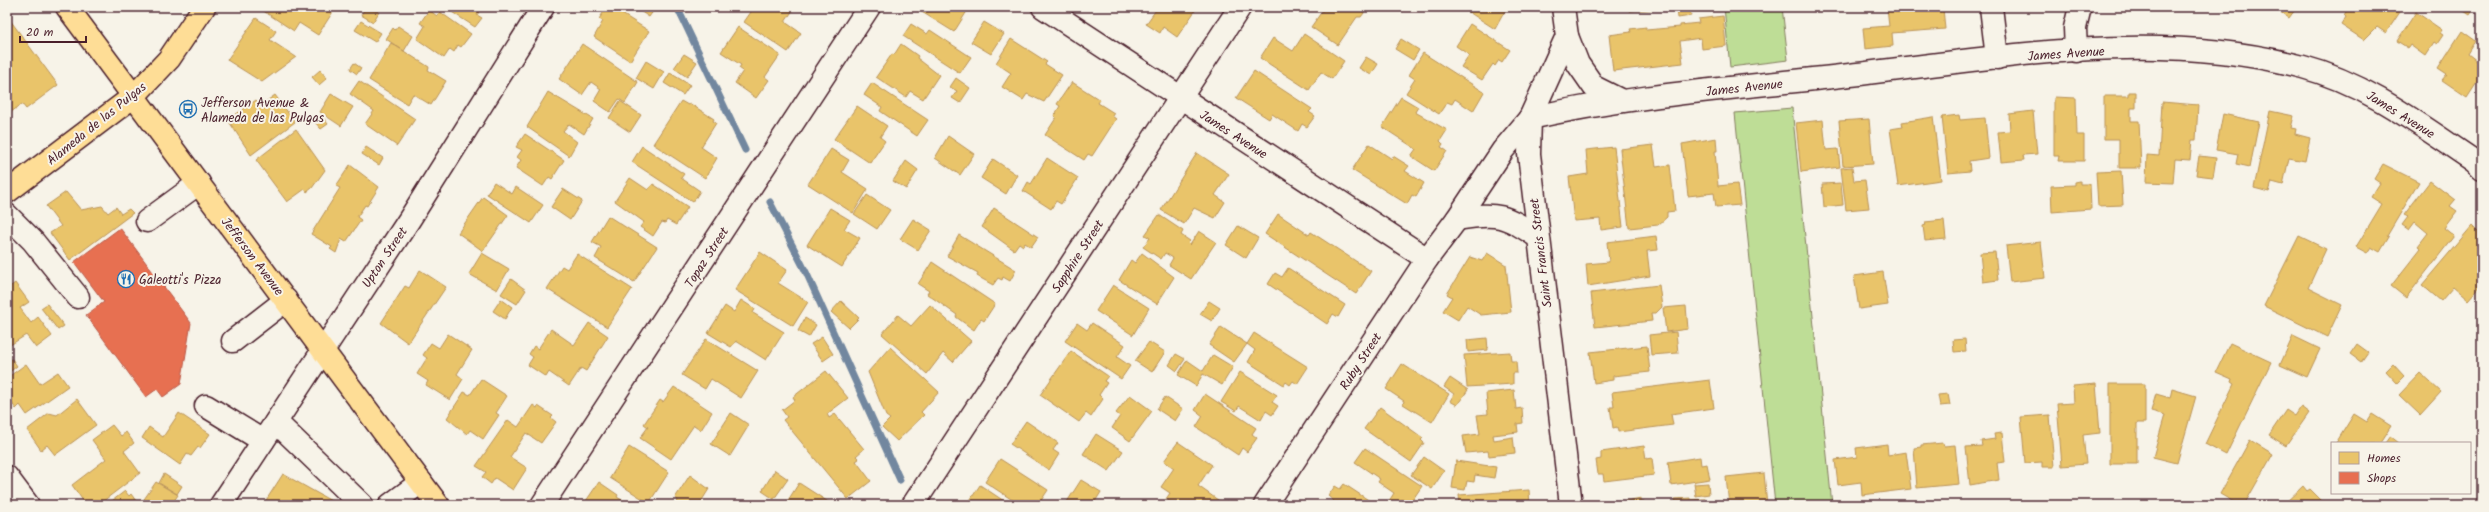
<svg xmlns="http://www.w3.org/2000/svg" width="2489" height="512" font-family="Kalam,sans-serif">
<style>
.green{fill:#bedd96;stroke:#847e60}
.homes{fill:#e9c46a;stroke:#b99257}
.shops{fill:#e76f51;stroke:#b85746}
.lines{fill:none;stroke-linecap:round;stroke-linejoin:round}
.stream{stroke:#72879f;stroke-width:7}
.minor-casing{stroke:#4a1f2b;stroke-width:25}
.major-casing{stroke:#4a1f2b;stroke-width:25}
.minor{stroke:#f7f3e8;stroke-width:22}
.major{stroke:#fedd96;stroke-width:22}
.labels{text-anchor:middle;stroke-width:4;stroke-linejoin:round;paint-order:stroke}
.street-label{font-size:13px;fill:#4a1f2b;stroke:#f7f3e8}
.poi-label{font-size:13px;fill:#4a1f2b;stroke:#f7f3e8;text-anchor:start}
</style>
<rect width="100%" height="100%" fill="#f7f3e8"/>
<filter id="ink" filterUnits="userSpaceOnUse"><feTurbulence type="fractalNoise" baseFrequency=".025" numOctaves="2"/><feDisplacementMap in="SourceGraphic" scale="8" xChannelSelector="R" yChannelSelector="G"/><feConvolveMatrix kernelMatrix="1 2 1 2 8 2 1 2 1" color-interpolation-filters="sRGB"/></filter>
<g filter="url(#ink)">
<g class="green">
<path d="M1724,7H1782L1788,60L1730,67Z"/>
<path d="M1792,108L1832,505H1775L1735,113Z"/>
</g>
<g class="homes">
<path d="M264,7H336L318,35L299,23L294,31L262,10Z"/>
<path d="M366,7L379,12L373,22L361,15Z"/>
<path d="M444,7H482L477,15L482,18L475,27Z"/>
<path d="M607,7H611L649,31L630,61L594,37L603,21L599,19Z"/>
<path d="M634,7H656L649,17Z"/>
<path d="M744,7H795L785,22L801,33L788,52L744,22L751,12Z"/>
<path d="M918,7H967L969,8L954,32L917,9Z"/>
<path d="M1158,7H1190L1195,11L1177,37L1163,27L1160,33L1146,24Z"/>
<path d="M1325,7L1362,8L1364,13L1361,17H1357L1338,45L1311,27Z"/>
<path d="M1461,7H1507L1495,29Z"/>
<path d="M1607,7H1684L1629,11V7L1607,9Z"/>
<path d="M1690,7L1691,16L1678,18L1677,9Z"/>
<path d="M1887,7L1943,8L1945,29L1892,33L1893,46L1865,49L1863,28L1889,26Z"/>
<path d="M2273,7H2297L2289,18Z"/>
<path d="M2349,7H2392L2400,12L2386,33L2377,27L2364,40L2341,25L2346,17L2344,15Z"/>
<path d="M2458,7H2475L2470,15Z"/>
<path d="M429,10L437,16L440,12L471,34L461,47L458,45L454,52L450,49L444,58L417,39L425,26L420,23Z"/>
<path d="M2416,12L2442,30L2440,33L2443,35L2437,44L2434,42L2425,56L2410,45L2408,48L2397,41Z"/>
<path d="M1723,16L1726,46L1702,49L1701,38L1680,41L1683,63L1613,71L1609,35L1631,32L1630,29L1646,27V30L1680,27V25L1699,23L1698,19Z"/>
<path d="M256,18L276,31L270,40L296,57L262,82L227,60Z"/>
<path d="M10,20L58,85L26,109L22,104L7,115V22Z"/>
<path d="M361,21L381,33L375,42L355,30Z"/>
<path d="M984,22L1004,34L991,54L971,42Z"/>
<path d="M911,24L927,34L930,30L971,57L960,73L903,36Z"/>
<path d="M1470,24L1510,50L1502,62L1499,60L1495,66L1493,64L1482,80L1461,67L1469,55L1456,46Z"/>
<path d="M398,26L413,36L404,51L386,39L393,28L395,30Z"/>
<path d="M738,27L780,55L765,77L769,80L756,98L735,83L743,71L739,68L741,65L721,52Z"/>
<path d="M2462,31L2476,41L2468,54L2482,65V74L2467,97L2442,80L2447,74L2438,68Z"/>
<path d="M1304,34L1344,61L1332,79L1321,72L1309,90L1260,58L1273,38L1293,51Z"/>
<path d="M1011,39L1047,62L1045,64L1062,75L1044,102L1027,94L1023,100L1002,87L1011,73L996,63Z"/>
<path d="M1401,39L1419,50L1413,60L1395,49Z"/>
<path d="M391,43L429,67L428,70L446,81L431,105L413,94L407,104L369,80Z"/>
<path d="M582,44L638,82L625,103L619,99L610,112L594,101L601,89L591,82L582,95L559,79Z"/>
<path d="M901,44L918,56L917,58L939,75L923,99L910,91L906,97L876,77L892,54L894,55Z"/>
<path d="M1423,53L1484,92L1473,111L1455,99L1452,104L1447,102L1439,114L1406,93L1415,79L1409,75Z"/>
<path d="M684,54L697,62L687,77L674,68Z"/>
<path d="M1366,57L1378,64L1371,75L1359,68Z"/>
<path d="M646,61L664,72L654,89L636,78Z"/>
<path d="M354,63L361,68L357,74L350,69Z"/>
<path d="M320,70L327,78L319,85L312,77Z"/>
<path d="M1254,71L1312,109L1309,112L1315,116L1307,127L1302,124L1298,131L1272,114L1269,119L1236,98Z"/>
<path d="M670,73L690,85L683,95L664,83Z"/>
<path d="M956,78L970,88L960,103L952,98L957,91L950,87Z"/>
<path d="M359,81L415,119L397,146L365,124L374,111L350,94Z"/>
<path d="M1072,82L1100,100L1098,103L1114,113L1112,116L1116,119L1092,156L1088,154L1084,160L1045,135L1056,118L1054,116L1060,106L1057,104Z"/>
<path d="M872,83L928,120L917,136L880,111L882,107L864,95Z"/>
<path d="M548,92L593,119L584,134L569,124L563,131L577,142L569,156L527,127Z"/>
<path d="M2129,92H2136V108H2131V121H2139L2141,168H2119V139H2104V96H2129Z"/>
<path d="M331,94L353,107L341,126L320,112Z"/>
<path d="M275,95L295,122L251,155L228,120L256,100L260,106Z"/>
<path d="M1401,97L1418,107L1415,112L1447,130L1440,141L1443,144L1441,147L1447,151L1434,171L1411,156L1416,149L1382,127Z"/>
<path d="M2054,97L2076,98L2077,135H2084V161H2058L2059,156H2054Z"/>
<path d="M620,101L641,115L630,132L609,118Z"/>
<path d="M681,101L688,105L689,103L714,119L713,121L716,123L701,147L717,158L705,178L653,144Z"/>
<path d="M2162,102L2198,105L2196,140H2192L2190,160L2175,159L2173,183L2146,182L2147,155L2159,156Z"/>
<path d="M857,106L887,126L880,137L885,141L870,163L834,139Z"/>
<path d="M2033,111L2037,154L2023,155L2024,160L2001,162L1998,132L2010,131L2009,114Z"/>
<path d="M2270,111L2294,116L2291,128L2296,129L2295,134L2310,138L2305,161L2289,158L2283,185L2272,182L2269,192L2254,188Z"/>
<path d="M2223,114L2259,122L2250,167L2236,164L2238,154L2216,150Z"/>
<path d="M321,115L328,124L321,129L313,120Z"/>
<path d="M1959,115L1960,120L1985,118L1989,158L1969,161L1970,171L1948,173L1942,117Z"/>
<path d="M1933,117L1941,180L1898,186L1890,129L1903,127L1902,122Z"/>
<path d="M1869,119L1873,164L1843,166L1839,121Z"/>
<path d="M1823,120L1826,150L1838,149L1840,167L1801,172L1796,123Z"/>
<path d="M296,129L325,170L312,188L307,192L305,189L287,202L256,160Z"/>
<path d="M525,134L564,160L552,179L549,177L543,186L516,168L521,160L517,157L522,150L516,147Z"/>
<path d="M948,136L974,154L960,175L935,158Z"/>
<path d="M1716,138L1717,151H1715L1718,186L1737,184L1740,205L1716,207L1714,193L1688,196L1682,144Z"/>
<path d="M1369,144L1392,159L1393,156L1409,166L1405,171L1424,183L1416,197L1412,195L1407,204L1352,170Z"/>
<path d="M1653,145L1656,167L1670,165L1675,211L1667,212V217L1658,225L1629,228L1620,149Z"/>
<path d="M642,146L684,174L681,178L700,191L693,202L632,162Z"/>
<path d="M366,147L383,158L379,165L362,154Z"/>
<path d="M1614,147L1623,227L1601,230L1600,219L1574,221L1569,177L1588,174L1586,150Z"/>
<path d="M831,149L849,160L842,172L868,189L853,213L808,184Z"/>
<path d="M1197,153L1229,174L1215,195L1225,202L1215,218L1194,208L1184,224L1161,210Z"/>
<path d="M2199,156L2216,158L2213,177L2196,175Z"/>
<path d="M1047,158L1078,178L1061,204L1056,201L1051,209L1023,191L1028,182L1031,184Z"/>
<path d="M993,159L1017,175L1006,194L981,178Z"/>
<path d="M906,161L918,170L906,189L893,181Z"/>
<path d="M2383,164L2419,182L2387,236L2389,237L2380,252L2371,247L2367,253L2356,247L2382,204L2371,197L2380,183L2374,179Z"/>
<path d="M350,165L379,187L367,206L365,205L357,217L361,220L346,242L341,239L336,253L330,249L332,247L311,234L340,188L336,186Z"/>
<path d="M1852,167L1854,181L1865,180L1869,208L1846,210L1841,168Z"/>
<path d="M2121,171L2123,205L2098,206L2096,172Z"/>
<path d="M630,178L648,190L653,184L688,207L676,225L667,220L665,223L662,222L653,236L640,227L644,222L615,201Z"/>
<path d="M2080,181V184H2090L2091,209L2052,212L2051,186L2075,185V182Z"/>
<path d="M2430,181L2455,200L2450,206L2457,211L2444,228L2454,236L2406,298L2391,286L2421,248L2418,246L2428,233L2415,222L2409,230L2402,225L2408,217L2404,215Z"/>
<path d="M494,182L512,194L516,187L543,205L531,223L487,194Z"/>
<path d="M1841,183L1843,205L1824,207L1822,184Z"/>
<path d="M563,189L582,201L570,220L551,207Z"/>
<path d="M66,192L81,210L102,206L108,213L116,207L121,214L129,209L133,213L70,260L50,233L61,226L46,206Z"/>
<path d="M867,195L890,210L877,229L854,214Z"/>
<path d="M483,197L508,215L483,251L458,233Z"/>
<path d="M830,208L850,220L844,229L860,238L842,267L807,245Z"/>
<path d="M994,208L1038,237L1031,247L1025,243L1023,246L1019,243L1014,250L982,227Z"/>
<path d="M1278,214L1309,235L1311,232L1371,271L1356,294L1265,234Z"/>
<path d="M1159,215L1183,231L1181,235L1190,241L1188,243L1190,245L1199,231L1216,242L1191,279L1169,265L1173,258L1165,253L1161,259L1143,247L1150,238L1145,235Z"/>
<path d="M608,216L657,247L634,282L595,258L601,247L592,242Z"/>
<path d="M913,219L931,230L918,250L900,239Z"/>
<path d="M1944,220L1946,239L1925,241L1923,226L1926,225L1925,222Z"/>
<path d="M1238,226L1258,238L1246,258L1226,245Z"/>
<path d="M2472,226L2482,236V284L2468,300L2453,287L2441,301L2422,285Z"/>
<path d="M959,235L1016,270L1010,281L1003,277L1002,280L998,278L993,285L977,276L978,273L947,256Z"/>
<path d="M1656,236L1658,250L1647,251L1650,276L1588,286L1586,264L1609,262L1607,242Z"/>
<path d="M2299,236L2326,249L2308,288L2342,305L2327,337L2264,306Z"/>
<path d="M2041,242L2045,278L2010,282L2006,246Z"/>
<path d="M760,252L787,270L778,283L808,302L793,326L735,290Z"/>
<path d="M1995,252L1998,280L1983,282L1980,253Z"/>
<path d="M482,253L509,269L497,290L469,274Z"/>
<path d="M1142,253L1174,277L1157,304L1119,280L1131,260L1135,263Z"/>
<path d="M1487,253L1506,265L1511,312L1481,315L1467,306L1458,320L1443,311L1452,297L1447,294L1470,257L1482,261Z"/>
<path d="M577,254L632,289L607,327L547,289L562,266L567,269Z"/>
<path d="M932,262L995,304L984,321L981,319L974,330L956,317L957,315L927,294L929,291L918,284Z"/>
<path d="M1288,268L1345,305L1338,317L1333,314L1327,324L1268,284L1275,273L1282,277Z"/>
<path d="M420,270L446,287L408,343L381,323L405,286L409,288Z"/>
<path d="M1883,272L1888,305L1859,309L1854,276Z"/>
<path d="M511,279L526,290L517,304L501,294Z"/>
<path d="M15,283L29,302L20,308L31,323L38,317L52,336L36,348L26,335L7,347V289Z"/>
<path d="M1113,285L1149,308L1133,335L1096,311Z"/>
<path d="M1659,285L1662,307L1656,313H1651L1652,321L1595,327L1591,293Z"/>
<path d="M501,299L512,307L505,319L493,311Z"/>
<path d="M741,300L755,309L753,313L784,332L766,360L736,341L731,347L708,333L725,306L734,312Z"/>
<path d="M841,301L859,318L849,328L831,312Z"/>
<path d="M1209,301L1220,308L1212,321L1200,314Z"/>
<path d="M47,304L64,326L58,330L41,308Z"/>
<path d="M930,305L971,341L953,362L943,353L927,374L882,334L898,315L911,326Z"/>
<path d="M1686,306L1688,329L1666,332L1663,308Z"/>
<path d="M805,318L816,325L809,337L798,331Z"/>
<path d="M589,323L608,336L586,371L581,368L569,386L549,372L546,377L528,365L533,357L529,354L534,346L538,349L551,329L574,345Z"/>
<path d="M1077,323L1087,330L1092,323L1125,345L1117,357L1130,366L1121,379L1065,341Z"/>
<path d="M1221,327L1247,344L1234,362L1209,345Z"/>
<path d="M1676,332L1678,353L1651,355L1649,335Z"/>
<path d="M1254,333L1308,367L1297,384L1293,381L1290,385L1286,382L1284,385L1248,362L1255,350L1247,344Z"/>
<path d="M448,334L472,350L457,374L463,379L450,400L426,385L428,381L417,374L427,358L423,355L431,343L439,348Z"/>
<path d="M2293,336L2320,349L2307,377L2280,365Z"/>
<path d="M822,337L833,354L823,361L811,344Z"/>
<path d="M1487,338L1488,350L1468,352L1467,340Z"/>
<path d="M706,339L758,371L741,398L711,379L705,389L682,375Z"/>
<path d="M1965,339L1966,351L1954,352L1953,340Z"/>
<path d="M1149,342L1165,352L1152,372L1135,361Z"/>
<path d="M2230,343L2271,362L2226,455L2205,444L2234,384L2231,382L2232,379L2216,372Z"/>
<path d="M2357,344L2368,352L2361,362L2350,354Z"/>
<path d="M1647,346L1650,372L1613,376V380L1594,383L1590,352Z"/>
<path d="M890,347L939,392L921,412L924,415L897,441L882,427L890,419L886,416L868,372Z"/>
<path d="M1071,351L1108,376L1104,381L1107,383L1099,395L1103,399L1091,417L1086,413L1079,422L1040,395Z"/>
<path d="M1510,352L1511,361H1516L1517,373H1513V384L1467,387L1464,355Z"/>
<path d="M1176,354L1185,359L1177,371L1169,365Z"/>
<path d="M1213,355L1233,367L1222,385L1203,374L1196,386L1178,375L1187,360L1203,371Z"/>
<path d="M12,359L17,366L7,374V362Z"/>
<path d="M26,364L40,384L58,372L68,386L27,415L20,405L16,409L7,396V378Z"/>
<path d="M1402,364L1449,394L1432,422L1403,404L1404,401L1386,389Z"/>
<path d="M2393,364L2404,376L2397,383L2386,371Z"/>
<path d="M826,371L848,398L827,414L829,418L835,414L864,449L856,456L859,459L856,461L871,481L848,499L783,420L787,417L782,410L795,400L793,397Z"/>
<path d="M1240,372L1277,395L1272,402L1278,406L1272,415L1266,411L1261,420L1239,406L1236,411L1221,402Z"/>
<path d="M2420,373L2441,392L2420,415L2399,395Z"/>
<path d="M1450,378L1468,390L1457,405L1450,401L1454,394L1444,387Z"/>
<path d="M481,379L507,396L496,413L499,415L483,439L470,430L467,434L447,418L464,392L470,395Z"/>
<path d="M1710,380L1714,408L1671,414L1673,425L1618,432L1617,427L1613,428L1610,407H1614L1612,392Z"/>
<path d="M2096,384L2100,433L2083,435L2086,464L2062,466L2057,404L2074,403L2073,386Z"/>
<path d="M2110,384H2145V423H2137V464H2110Z"/>
<path d="M674,387L712,412L701,430L694,425L671,459L640,438L648,427L644,424L660,400L663,402Z"/>
<path d="M2172,389L2196,396L2177,463L2153,457L2165,415L2151,411L2156,394L2170,398Z"/>
<path d="M1514,390L1516,409L1522,408L1523,423L1517,424L1518,432L1493,435L1494,440L1513,437L1515,453L1489,456L1488,451L1466,453L1463,436L1480,434L1477,415L1488,414L1486,393Z"/>
<path d="M1205,394L1256,428L1252,434L1257,438L1247,452L1242,448L1238,455L1196,427L1203,416L1195,410Z"/>
<path d="M1948,394L1950,405L1940,406L1938,395Z"/>
<path d="M1130,395L1152,411L1130,441L1112,428L1120,416L1116,413Z"/>
<path d="M1165,397L1183,409L1175,421L1157,409Z"/>
<path d="M77,399L96,425L55,455L47,445L41,450L27,430L49,413L57,415Z"/>
<path d="M533,405L537,408L538,406L553,416L551,418L556,422L541,443L526,433L510,457L527,468L513,490L495,478L491,484L482,477L486,472L476,466L508,420L518,427Z"/>
<path d="M1380,407L1423,438L1421,440L1424,443L1411,462L1364,429Z"/>
<path d="M2301,407L2309,413L2286,446L2269,435L2286,410L2295,416Z"/>
<path d="M179,413L210,434L200,448L198,447L191,456L187,454L180,465L142,438L149,427L163,437Z"/>
<path d="M731,413L749,425L730,456L711,444Z"/>
<path d="M2354,414L2367,422L2372,414L2391,426L2380,443H2336Z"/>
<path d="M2050,415L2054,467H2042V462L2025,463L2021,417Z"/>
<path d="M1026,421L1058,443L1053,450L1059,454L1049,470L1010,444Z"/>
<path d="M112,425L121,436L126,432L134,443L124,451L140,473L98,505H86L72,485L106,459L92,440Z"/>
<path d="M2002,433L2005,462L1997,463L1999,480L1970,485L1966,447L1982,446L1981,441L1995,439L1994,434Z"/>
<path d="M1096,434L1123,451L1109,471L1083,454Z"/>
<path d="M2390,436L2399,443H2385Z"/>
<path d="M2250,440L2273,454L2244,505H2239L2220,494Z"/>
<path d="M1178,442L1212,465L1198,486L1225,505H1175L1166,499L1170,493L1161,487L1174,468L1164,461Z"/>
<path d="M1943,443L1944,446L1955,445L1959,484L1917,488L1914,448L1921,447V445Z"/>
<path d="M1887,444L1888,455L1906,452L1911,489L1862,495L1861,482L1838,485L1835,460L1857,457L1856,448Z"/>
<path d="M1644,446L1646,459L1652,458L1654,475L1604,481L1603,474H1598L1596,460L1601,459V452Z"/>
<path d="M629,447L669,472L649,503L610,478Z"/>
<path d="M1365,448L1422,486L1409,505H1395L1389,501L1394,493L1378,482L1380,479L1355,462Z"/>
<path d="M1424,457L1444,471L1432,489L1411,475Z"/>
<path d="M1700,457L1701,465L1707,464L1710,479L1671,485L1668,462Z"/>
<path d="M1000,459L1048,490L1038,505H1020L985,482Z"/>
<path d="M1456,461L1496,467L1494,478L1475,475L1474,482L1467,481L1465,490L1452,488Z"/>
<path d="M775,470L788,479L774,499L762,491Z"/>
<path d="M1764,473L1767,505H1729L1726,477Z"/>
<path d="M164,474L182,486L177,494L159,483Z"/>
<path d="M283,474L333,502L337,505H263Z"/>
<path d="M690,475L709,489L699,505H676L678,500L675,498Z"/>
<path d="M1081,480L1101,492L1093,505H1065Z"/>
<path d="M156,482L178,495L171,505H140Z"/>
<path d="M599,482L618,495L617,497L630,505H593L586,501Z"/>
<path d="M799,483L833,505H785Z"/>
<path d="M1708,483L1709,494L1696,496L1694,484Z"/>
<path d="M1344,484L1376,505H1331L1334,501L1328,496L1335,486L1340,489Z"/>
<path d="M980,485L1010,505H967Z"/>
<path d="M2303,486L2307,491L2310,489L2322,501L2320,505H2283Z"/>
<path d="M1529,490L1530,505H1460L1459,495Z"/>
<path d="M125,491L129,496L131,494L139,505L108,504Z"/>
<path d="M1641,498V501H1644L1645,505H1607Z"/>
<path d="M1690,498V500L1705,499L1706,505H1676L1675,499Z"/>
</g>
<path class="shops" d="M120,228L191,323L181,384L163,397L157,389L146,397L86,315L104,302L74,262Z"/>
<g class="lines">
<g class="stream">
<path d="M677,7L745,150"/>
<path d="M770,202L806,272L900,480"/>
</g>
<g class="minor-casing">
<g id="minor">
<path d="M1043,7L1427,259"/>
<path d="M1563,7L1567,36L1530,118L1529,154L1571,505"/>
<path d="M1991,7L1997,58"/>
<path d="M1567,36L1578,64L1594,87L1622,101"/>
<path d="M2076,51L2075,28L2080,7"/>
<path d="M1530,118C1632,95 1737,88 1841,76C1993,59 2153,27 2303,67C2367,84 2420,125 2474,161L2482,169"/>
<path d="M7,215L33,241L78,297"/>
<path d="M1457,219C1499,212 1504,215 1538,237"/>
<path d="M147,221L199,183"/>
<path d="M233,341L286,300"/>
<path d="M206,406L263,441"/>
<path d="M276,422L362,505"/>
<path d="M7,477L28,505"/>
<path d="M221,505L409,220L543,7"/>
<path d="M390,505L421,482"/>
<path d="M542,505L869,7"/>
<path d="M913,505L1240,7"/>
<path d="M1265,505L1427,259L1457,219L1503,150L1530,118"/>
</g>
</g>
<g class="major-casing">
<g id="major">
<path d="M67,7L438,505"/>
<path d="M7,192L134,96L169,59L204,7"/>
</g>
</g>
<use href="#minor" class="minor"/>
<use href="#major" class="major"/>
</g>
</g>
<defs>
<g id="bus-ring" transform="scale(0.9)"><circle r="9.5" fill="#f7f3e8" stroke="#1f6fb2" stroke-width="1.5"/><path d="M-5-6H5V4H4V6H2V4H-2V6H-4V4H-5ZM-3.5-4V0h7V-4ZM-3.5 1.2v1.5H-2V1.2ZM2 1.2v1.5H3.5V1.2Z" fill="#1f6fb2"/></g>
<g id="restaurant-ring" transform="scale(0.9)"><circle r="9.5" fill="#f7f3e8" stroke="#1f6fb2" stroke-width="1.5"/><path d="M-5-6h1v4h1v-4h1v4h1v-4h1v5L-1.5 .5V6h-2V.5L-5-1ZM5-6V6H3V1.5H1.5Q1.5-4 5-6Z" fill="#1f6fb2"/></g>
</defs>
<g fill-rule="evenodd">
<use href="#bus-ring" x="188" y="109"/>
<use href="#restaurant-ring" x="126" y="279"/>
</g>
<g class="labels">
<g class="street-label">
<text transform="translate(2066 53) rotate(-4)" y="5">James Avenue</text>
<text transform="translate(1744 87) rotate(-6)" y="5">James Avenue</text>
<text transform="translate(2401 114) rotate(32)" y="5">James Avenue</text>
<text transform="translate(96 123) rotate(-39)" y="5">Alameda de las Pulgas</text>
<text transform="translate(1234 134) rotate(33)" y="5">James Avenue</text>
<text transform="translate(1540 253) rotate(-97)" y="5">Saint Francis Street</text>
<text transform="translate(253 256) rotate(53)" y="5">Jefferson Avenue</text>
<text transform="translate(1077 256) rotate(-57)" y="5">Sapphire Street</text>
<text transform="translate(384 257) rotate(-56)" y="5">Upton Street</text>
<text transform="translate(706 257) rotate(-57)" y="5">Topaz Street</text>
<text transform="translate(1360 361) rotate(-57)" y="5">Ruby Street</text>
</g>
<g class="poi-label">
<text x="201" y="107">Jefferson Avenue &amp;<tspan x="201" dy="15">Alameda de las Pulgas</tspan></text>
<text x="139" y="284">Galeotti's Pizza</text>
</g>
</g>
<rect width="2489" height="512" fill="none" stroke="#f7f3e8" stroke-width="24"/>
<rect x="12" y="12" width="2465" height="488" fill="none" stroke="#4a1f2b" stroke-width="1.5" filter="url(#ink)"/>
<rect x="2331" y="442" width="140" height="52" fill="#f7f3e8" stroke="#b29e9c"/>
<rect x="2339" y="452" width="20" height="12" fill="#e9c46a" stroke="#b29e9c"/>
<text x="2367" y="462" font-size="12" fill="#4a1f2b">Homes</text>
<rect x="2339" y="472" width="20" height="12" fill="#e76f51" stroke="#b29e9c"/>
<text x="2367" y="482" font-size="12" fill="#4a1f2b">Shops</text>
<path d="M20 36v6h66v-6" fill="none" stroke="#4a1f2b" stroke-width="2"/>
<text x="26" y="36" font-size="12" fill="#4a1f2b" stroke="#f7f3e8" stroke-width="3" paint-order="stroke">20 m</text>
</svg>
